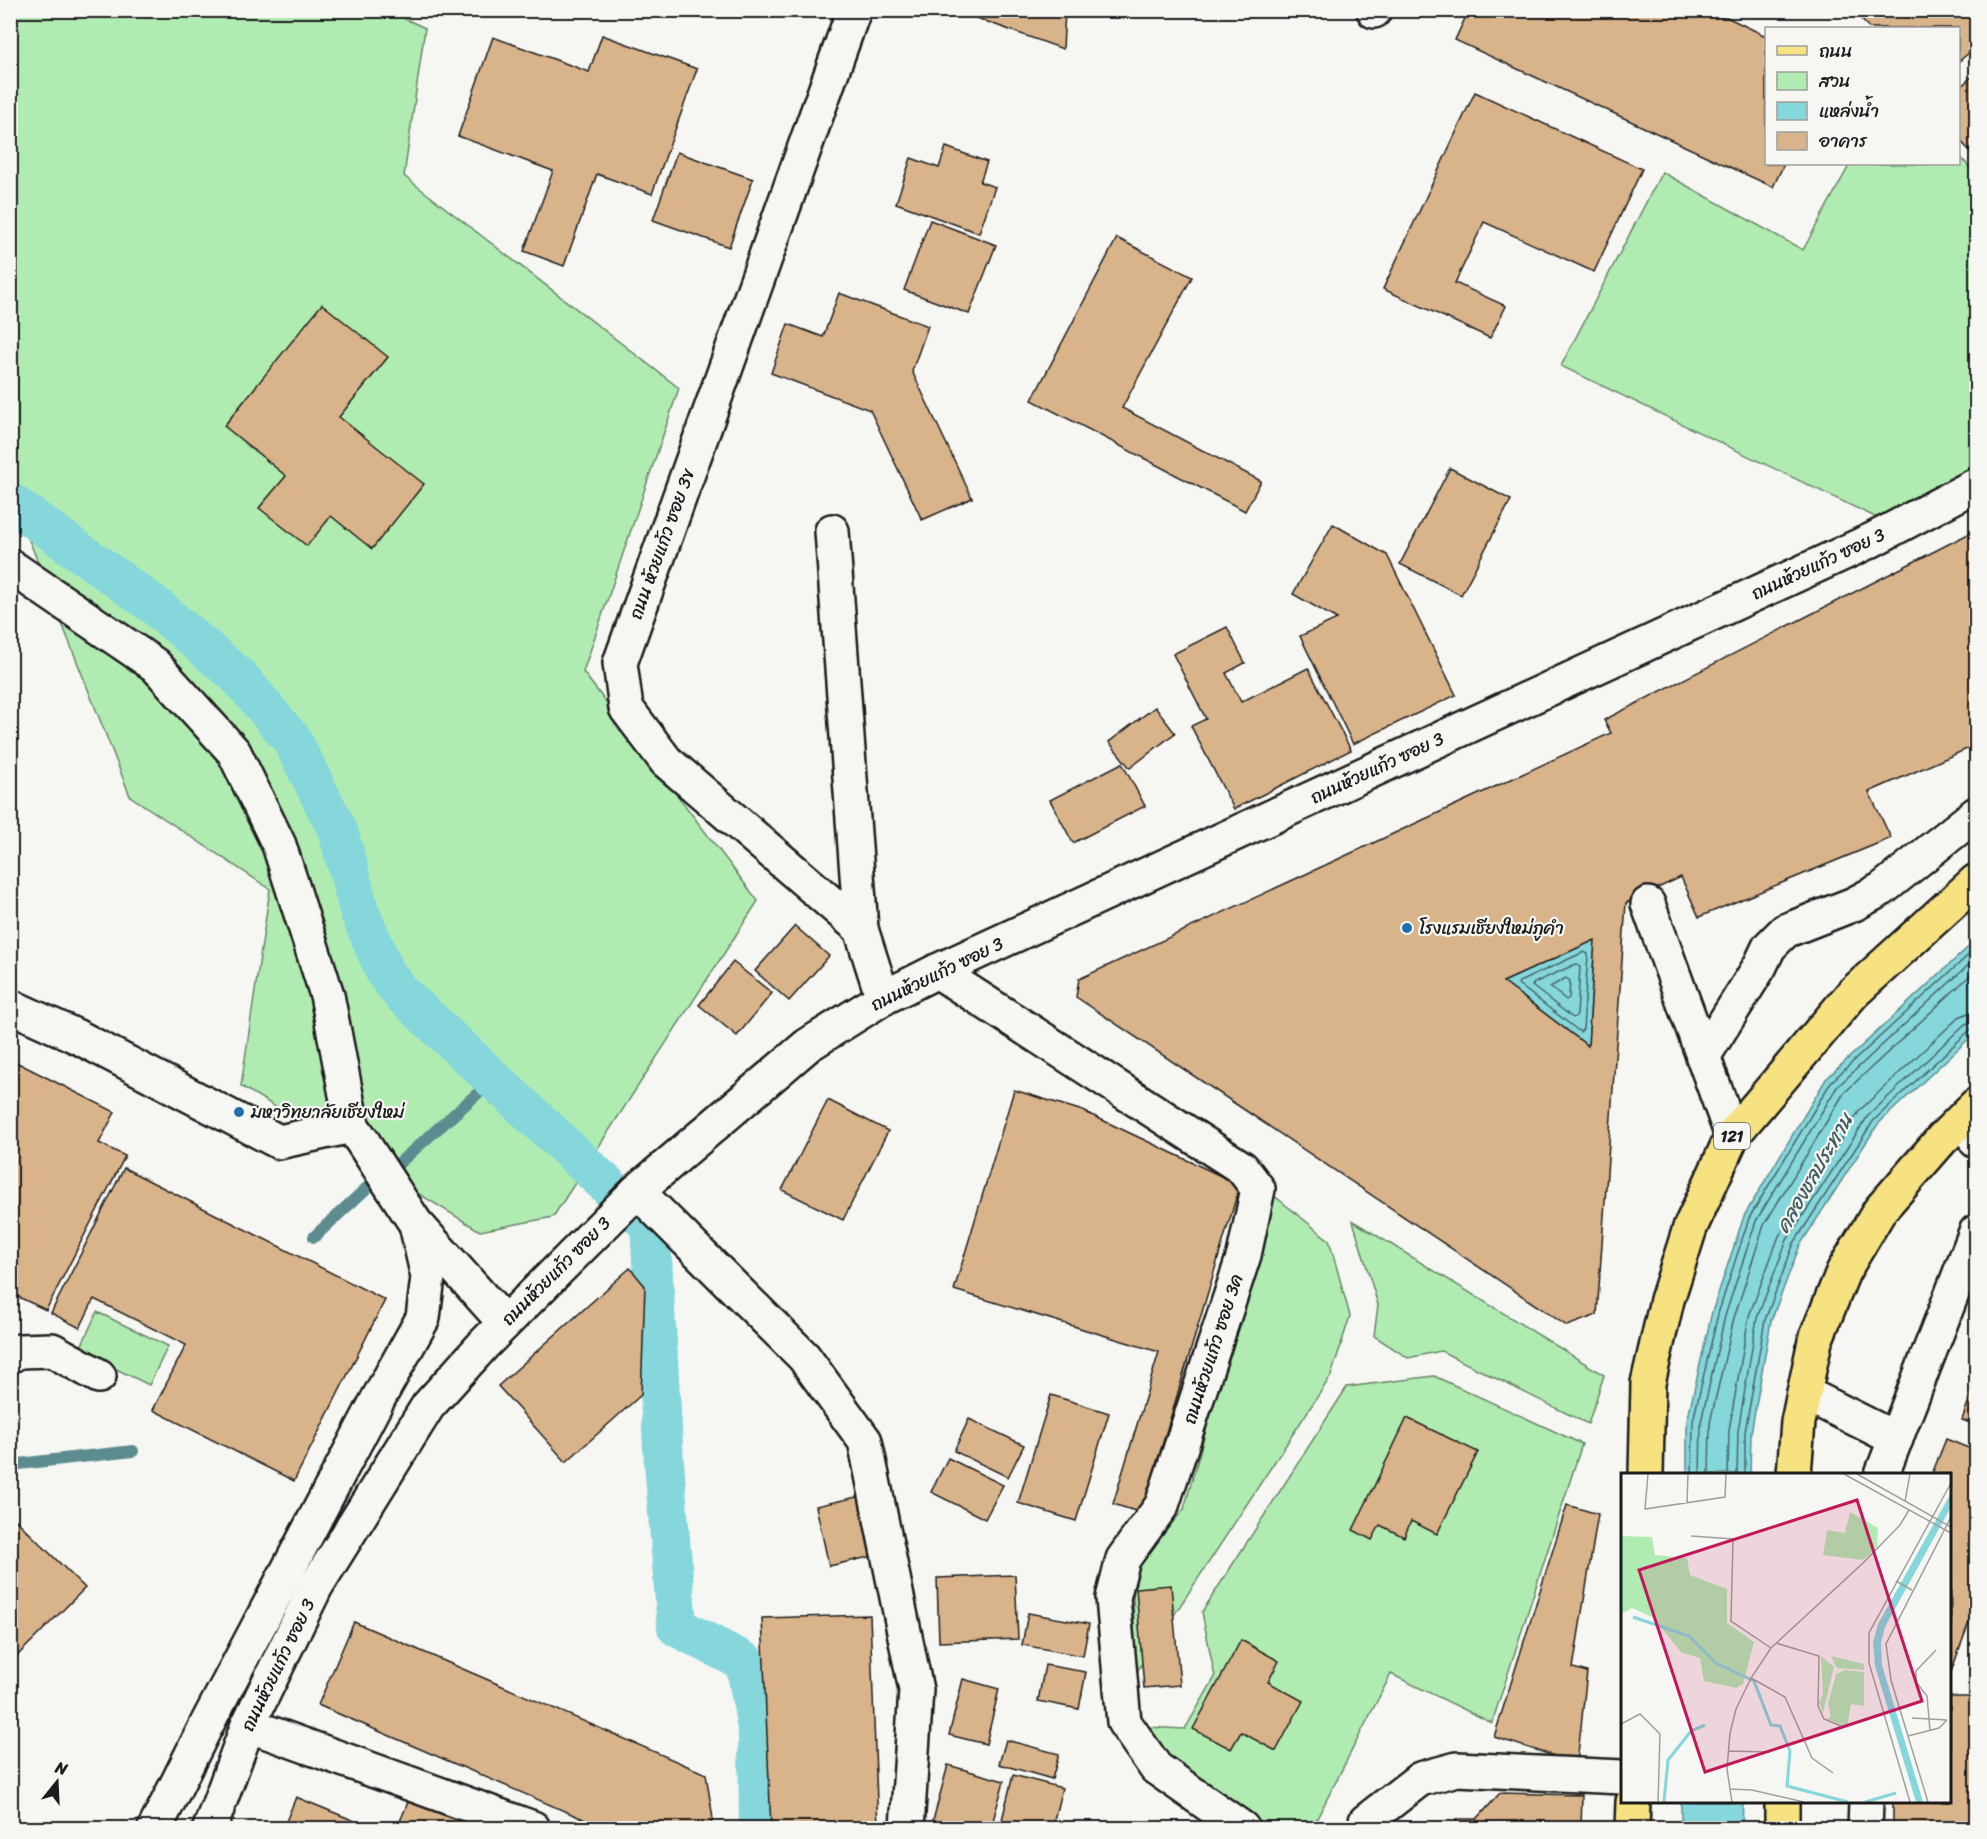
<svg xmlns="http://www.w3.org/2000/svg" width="1987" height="1839" font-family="Sriracha,'Playpen Sans Thai',sans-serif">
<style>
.green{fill:#b0ecb2;stroke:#668467;stroke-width:1.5}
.water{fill:#85d7dc;stroke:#5b8c8f;stroke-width:1.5}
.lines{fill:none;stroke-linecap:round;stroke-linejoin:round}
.shore{stroke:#466769;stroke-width:1.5}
.stream{stroke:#5b8c8f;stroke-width:12}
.canal{stroke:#85d7dc;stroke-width:40}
.building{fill:#d9b38a;stroke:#1c1c1c;stroke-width:1.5;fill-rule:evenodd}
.minor-casing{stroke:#1c1c1c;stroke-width:38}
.major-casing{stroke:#1c1c1c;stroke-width:38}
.minor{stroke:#f6f6f2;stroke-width:33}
.major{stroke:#f6e281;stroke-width:33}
.poi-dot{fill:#1f6fb2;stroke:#f6f6f2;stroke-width:2}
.labels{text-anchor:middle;stroke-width:4.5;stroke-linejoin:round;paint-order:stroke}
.shield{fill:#f6f6f2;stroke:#5d5d5c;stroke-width:1.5}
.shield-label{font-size:16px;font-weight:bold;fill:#1c1c1c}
.street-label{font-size:18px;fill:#1c1c1c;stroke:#f6f6f2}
.poi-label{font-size:18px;fill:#1c1c1c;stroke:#f6f6f2;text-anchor:start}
.water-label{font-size:20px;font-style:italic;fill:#415d5f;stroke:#f6f6f2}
.inset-river{fill:none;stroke:#85d7dc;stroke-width:3}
.inset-road{fill:none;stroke:#9f9f9c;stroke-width:1.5}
.view{fill:#c2185b;fill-opacity:0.15;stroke:#c2185b;stroke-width:3}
.inset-edge{fill:none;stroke:#1c1c1c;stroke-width:3}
</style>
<rect width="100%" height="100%" fill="#f6f6f2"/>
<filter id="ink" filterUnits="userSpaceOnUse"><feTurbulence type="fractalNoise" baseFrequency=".0167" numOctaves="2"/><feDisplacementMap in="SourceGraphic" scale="12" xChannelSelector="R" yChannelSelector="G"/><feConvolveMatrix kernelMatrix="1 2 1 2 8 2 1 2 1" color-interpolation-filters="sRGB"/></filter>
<g filter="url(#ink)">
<g class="green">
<path d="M386,10L425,28L404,176L679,388L583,672L758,901L553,1217L480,1231L241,1086L270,889L130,796L11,494V11Z"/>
<path d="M1959,155L1976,175V469L1877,518L1561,366L1662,172L1803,250L1850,164H1958Z"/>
<path d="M1272,1194L1329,1240L1350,1316L1331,1376L1136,1673L1132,1571L1184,1509Z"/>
<path d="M1353,1221L1604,1375L1588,1424L1441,1351L1408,1358L1374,1336L1378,1305Z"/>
<path d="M97,1312L168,1346L149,1385L79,1351Z"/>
<path d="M1434,1376L1582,1444L1492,1723L1391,1674L1312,1828H1264L1162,1758L1146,1727L1185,1729L1215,1677L1202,1612L1347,1387Z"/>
</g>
<g class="water">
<path d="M1595,940L1588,1046L1503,982Z"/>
<path d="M1976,940V1032L1878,1124L1800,1245L1771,1321L1751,1433L1750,1474H1687V1421L1712,1312L1744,1216L1826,1079Z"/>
<path d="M1681,1802H1743L1742,1828H1681Z"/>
</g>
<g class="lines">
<g class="shore">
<path d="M1584,952L1588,954L1583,1029L1580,1032L1518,984L1519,982Z"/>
<path d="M1576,964L1580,967L1577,1015L1573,1018L1532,986L1534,983Z"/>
<path d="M1566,978L1570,981L1569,998L1566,1000L1550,987Z"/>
<path d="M1692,1474L1693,1421L1718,1314L1749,1218L1831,1082L1976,948"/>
<path d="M1700,1474L1701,1422L1725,1316L1756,1221L1837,1087L1976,958"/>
<path d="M1709,1474L1710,1423L1734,1318L1764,1225L1844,1093L1976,970"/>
<path d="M1728,1474L1729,1430L1749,1316L1779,1236L1860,1110L1959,1017L1968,1013L1976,1012"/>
<path d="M1737,1474L1738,1431L1757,1318L1787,1240L1868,1116L1965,1024L1976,1021"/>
<path d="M1745,1474V1432L1765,1320L1794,1243L1874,1120L1970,1030L1976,1028"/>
</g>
<g class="stream">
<path d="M398,1164L494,1079"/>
<path d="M314,1237L370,1185"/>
<path d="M10,1465L133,1451"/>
</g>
<path class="canal" d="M10,502L154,605L239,677L292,740L338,831L360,913L386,974L402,994L650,1225L664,1462L677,1627L745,1662L758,1733L759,1828"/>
</g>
<g class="building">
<path d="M954,10H1065L1063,49Z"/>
<path d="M1469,10H1712L1766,36V164H1784L1773,187L1455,40Z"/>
<path d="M1870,10H1976V47L1958,62V28H1869L1861,19Z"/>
<path d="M602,35L697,69L652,194L597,174L564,266L524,251L553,171L458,136L493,37L589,72Z"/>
<path d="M1976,73V158L1958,138V89Z"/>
<path d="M1475,92L1642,169L1594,272L1484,222L1455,283L1506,306L1490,338L1383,289Z"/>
<path d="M946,147L987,162L980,182L995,187L979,233L896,203L911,158L939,168Z"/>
<path d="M677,152L753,179L729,247L653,220Z"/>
<path d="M930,220L996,245L969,314L904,290Z"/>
<path d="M1117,238L1192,277L1122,408L1261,481L1245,511L1032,400Z"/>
<path d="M839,293L928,326L912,371L972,498L922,520L870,410L771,373L788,324L823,337Z"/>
<path d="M322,304L388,357L339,417L424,484L372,549L331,516L307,546L259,508L286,476L224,426Z"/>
<path d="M1450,468L1511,500L1461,595L1400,564Z"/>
<path d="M1333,524L1387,555L1456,695L1353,744L1300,636L1337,619L1293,594Z"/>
<path d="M1976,530V745L1869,792L1891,838L1699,917L1681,877L1626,903L1597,1315L1567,1326L1076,997L1079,979L1611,733L1604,720ZM1595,940L1588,1046L1503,982Z"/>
<path d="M1227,627L1245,663L1226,673L1241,702L1308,668L1351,750L1234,809L1191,726L1206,719L1173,654Z"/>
<path d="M1155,707L1175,733L1130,768L1109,742Z"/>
<path d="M1122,763L1145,806L1073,843L1050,800Z"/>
<path d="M795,926L829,956L789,1001L755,971Z"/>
<path d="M733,962L772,993L737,1036L699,1005Z"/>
<path d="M10,1059L115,1112L99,1143L125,1156L46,1310L10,1293Z"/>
<path d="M1014,1090L1083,1111L1240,1185L1142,1513L1113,1504L1159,1352L954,1290Z"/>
<path d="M828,1100L888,1131L843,1220L782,1190Z"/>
<path d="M124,1168L385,1300L294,1481L153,1410L186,1345L94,1299L80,1328L51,1313Z"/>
<path d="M630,1268L645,1286L641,1395L566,1462L498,1386Z"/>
<path d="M1976,1380V1425L1962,1420Z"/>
<path d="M1051,1395L1109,1413L1076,1521L1018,1503Z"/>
<path d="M1407,1418L1478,1452L1437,1534L1411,1521L1404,1537L1380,1525L1372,1540L1353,1530Z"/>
<path d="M969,1419L1024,1445L1008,1477L954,1451Z"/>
<path d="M1946,1439L1976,1451V1603L1951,1672L1950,1474H1932Z"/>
<path d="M948,1458L1003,1485L985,1519L931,1492Z"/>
<path d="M866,1495L878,1555L829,1566L816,1506Z"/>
<path d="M1567,1505L1598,1514L1573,1668L1587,1672L1577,1763L1494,1737Z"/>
<path d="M10,1514L85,1588L10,1663Z"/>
<path d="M1015,1575L1018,1639L939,1642L937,1578Z"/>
<path d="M1171,1585L1180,1685L1144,1688L1136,1588Z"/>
<path d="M1028,1613L1089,1624L1083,1656L1022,1645Z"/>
<path d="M870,1615L878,1828H771L762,1618Z"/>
<path d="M354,1622L706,1774L713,1819L709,1828H604L318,1705Z"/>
<path d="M1241,1640L1279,1661L1268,1682L1303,1701L1276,1751L1241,1732L1231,1749L1193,1729Z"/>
<path d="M1045,1665L1086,1672L1079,1709L1038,1701Z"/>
<path d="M963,1679L999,1689L986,1744L949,1735Z"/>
<path d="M1950,1697H1976V1828H1893V1802H1950Z"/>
<path d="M1006,1740L1059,1754L1052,1779L999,1764Z"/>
<path d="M948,1765L1004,1781L991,1828H931Z"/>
<path d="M1013,1775L1062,1788L1052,1828H1000Z"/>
<path d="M414,1788L508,1828H405L398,1826Z"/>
<path d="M1500,1793L1582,1795L1581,1828H1456V1819H1477Z"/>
<path d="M296,1797L372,1828H297L285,1824Z"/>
</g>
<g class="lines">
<g class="minor-casing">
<g id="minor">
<path d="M854,10L620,663L626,708L666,761L861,929L883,998"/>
<path d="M1374,11V10"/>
<path d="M832,531L861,929"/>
<path d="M10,566L155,665L234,752L279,845L327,995L352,1126L416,1224L428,1277L423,1318L378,1399L209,1720L155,1828"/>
<path d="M1648,904L1732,1136"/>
<path d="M937,971L1242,1168L1258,1189L1244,1255L1162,1505L1123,1559L1113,1598L1124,1722L1156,1768L1242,1828"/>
<path d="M10,1006L80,1038L279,1142L352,1126L364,1143"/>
<path d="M1703,1057L1760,966L1769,947L1785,931L1854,904L1882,889L1976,814"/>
<path d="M1969,1112L1976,1141"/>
<path d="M637,1191L804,1357L865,1441L916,1690L907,1828"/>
<path d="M419,1227L504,1322"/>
<path d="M10,1356L19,1351L52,1350L99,1376"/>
<path d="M1804,1393L1896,1439"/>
<path d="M1882,1474L1976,1232"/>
<path d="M248,1725L533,1828"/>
<path d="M1366,1821L1420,1779L1457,1769L1622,1777"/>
<path d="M210,1828L248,1725L316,1586L428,1406L485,1343L637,1191L808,1045L883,998L937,971L1872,540L1976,485"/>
<path d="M1865,1828L1866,1802"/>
</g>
</g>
<g class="major-casing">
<g id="major">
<path d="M1646,1474L1648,1383L1667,1300L1690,1228L1732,1136L1853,993L1976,881"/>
<path d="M1794,1474L1798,1422L1815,1341L1843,1272L1880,1210L1942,1139L1976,1105"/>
<path d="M1632,1828L1633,1802"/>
<path d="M1782,1828V1802"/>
</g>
</g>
<use href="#minor" class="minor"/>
<use href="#major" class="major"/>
</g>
</g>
<g class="poi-dot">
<circle cx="1407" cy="928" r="6"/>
<circle cx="239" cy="1112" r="6"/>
</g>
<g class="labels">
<rect class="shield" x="1714" y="1123" width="36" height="26" rx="4.5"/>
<g class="shield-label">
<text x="1732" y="1142">121</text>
</g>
<g class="street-label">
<text transform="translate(662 544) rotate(-70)" y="6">ถนน ห้วยแก้ว ซอย 3ข</text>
<text transform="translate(1818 564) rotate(-25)" y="6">ถนนห้วยแก้ว ซอย 3</text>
<text transform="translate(1377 768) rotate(-25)" y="6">ถนนห้วยแก้ว ซอย 3</text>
<text transform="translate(937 974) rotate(-26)" y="6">ถนนห้วยแก้ว ซอย 3</text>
<text transform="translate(556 1271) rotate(-45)" y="6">ถนนห้วยแก้ว ซอย 3</text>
<text transform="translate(1213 1349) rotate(-72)" y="6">ถนนห้วยแก้ว ซอย 3ค</text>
<text transform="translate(278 1665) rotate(-64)" y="6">ถนนห้วยแก้ว ซอย 3</text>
</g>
<g class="poi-label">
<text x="1419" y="934">โรงแรมเชียงใหม่ภูคำ</text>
<text x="251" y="1118">มหาวิทยาลัยเชียงใหม่</text>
</g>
<g class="water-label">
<text transform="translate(1814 1173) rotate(-60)" y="7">คลองชลประทาน</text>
</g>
</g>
<g transform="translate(1621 1473)">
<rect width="330" height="330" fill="#f6f6f2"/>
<path d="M229,39L257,55L256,74L242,87L202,82L206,57L224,60ZM1,63L31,64L34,82L66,85L69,102L106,116V150L133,169L122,211L115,215L83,208L79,185L61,180L31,144L11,135L0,141ZM200,183L213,194L202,240L198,229L202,221ZM210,183L243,191V197L216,195ZM224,197L243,199V233L230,231L226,254L205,246L210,244L207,231L215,201Z" fill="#b0ecb2"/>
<path d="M330,20V34L264,154L260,170L261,192L302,329H295L254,193L252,169L257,151Z" fill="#85d7dc"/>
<path class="inset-river" d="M12,144L68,163L95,190L133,208L150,252L159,253L169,278L166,313L227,329M43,329L47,287L70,258L84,252M244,329L275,320"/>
<path class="inset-road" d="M27,1L24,36L104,24L105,1M223,1L330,60M236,1L330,54M284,28L289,1M66,30L67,1M70,63L112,66L110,148L150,175M275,108L291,117M155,170L198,183L197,233L203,246L222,254M130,205L164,224L191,285L212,300M291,245L326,247M0,251L19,241L39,261L37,329M309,257L306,223L295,209V198L315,177M287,263L318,255L326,247M107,278L149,279M109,316L131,317L183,329M111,329L106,296L109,260L115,236L130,205L150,175L242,90L279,52L288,37M289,329L248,190V160L330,10M307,329L270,207L265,171L330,44"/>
<path class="view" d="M236,27L301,228L84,299L18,97Z"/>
<rect width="330" height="330" class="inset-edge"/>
</g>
<rect width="1987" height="1839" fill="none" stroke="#f6f6f2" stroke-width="36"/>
<rect x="18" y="18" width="1951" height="1803" fill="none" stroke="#1c1c1c" stroke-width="2" filter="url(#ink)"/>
<rect x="1765" y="27" width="195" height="138" fill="#f6f6f2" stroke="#9f9f9c" stroke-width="1.5"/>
<rect x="1777" y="46" width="30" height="9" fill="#f6e281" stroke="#9f9f9c" stroke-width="1.5"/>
<text x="1819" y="57" font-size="18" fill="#1c1c1c">ถนน</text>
<rect x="1777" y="72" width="30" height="18" fill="#b0ecb2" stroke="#9f9f9c" stroke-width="1.5"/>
<text x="1819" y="87" font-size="18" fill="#1c1c1c">สวน</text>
<rect x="1777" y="102" width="30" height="18" fill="#85d7dc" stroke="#9f9f9c" stroke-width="1.5"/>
<text x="1819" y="117" font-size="18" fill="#1c1c1c">แหล่งน้ำ</text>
<rect x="1777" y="132" width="30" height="18" fill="#d9b38a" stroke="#9f9f9c" stroke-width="1.5"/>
<text x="1819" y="147" font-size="18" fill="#1c1c1c">อาคาร</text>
<g transform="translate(57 1782) rotate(18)" stroke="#f6f6f2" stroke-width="4.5" paint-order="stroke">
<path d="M0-4.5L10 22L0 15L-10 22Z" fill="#1c1c1c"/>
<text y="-9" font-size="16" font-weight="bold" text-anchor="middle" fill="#1c1c1c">N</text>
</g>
</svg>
